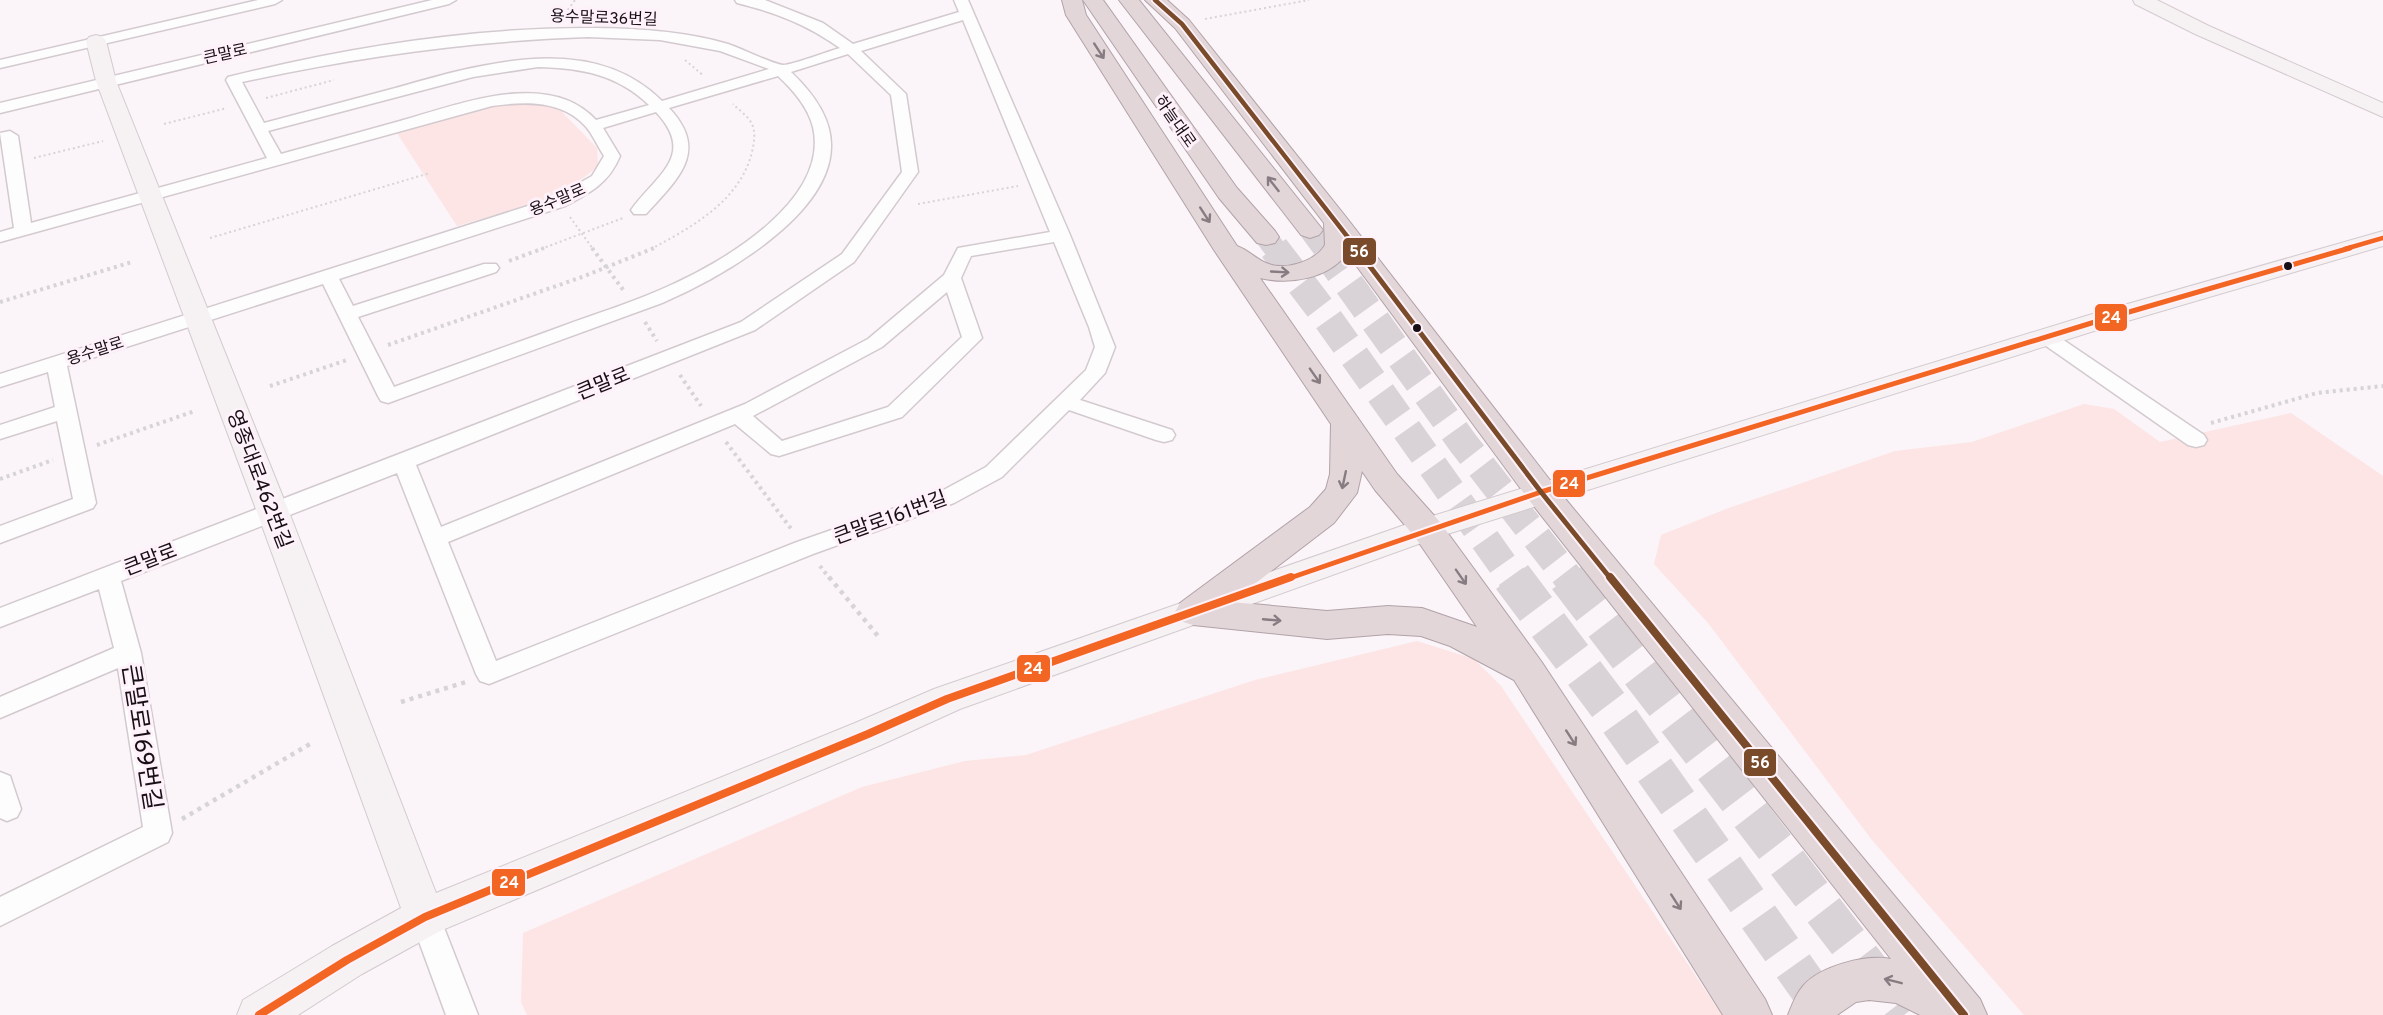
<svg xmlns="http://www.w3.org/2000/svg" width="2383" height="1015" font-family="Overpass,'Noto Sans KR',sans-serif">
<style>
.green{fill:#fce5e4}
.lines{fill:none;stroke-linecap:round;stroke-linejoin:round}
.highway-tunnel-far2{stroke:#d9d2d6;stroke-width:22;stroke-dasharray:22 11;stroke-linecap:butt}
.highway-tunnel-far1{stroke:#d9d2d6;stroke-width:30;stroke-dasharray:30 15;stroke-linecap:butt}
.highway-tunnel{stroke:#d9d2d6;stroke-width:40;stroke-dasharray:40 20;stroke-linecap:butt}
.street-casing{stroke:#d3cacf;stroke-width:3}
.secondary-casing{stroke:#d3cacf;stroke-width:2}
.highway-casing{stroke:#b1a3a8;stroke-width:2}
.path-far2{stroke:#d6d4d5;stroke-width:2;stroke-dasharray:2 3;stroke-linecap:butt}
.path-far1{stroke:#d6d4d5;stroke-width:4;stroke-dasharray:3 4;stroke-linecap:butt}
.path{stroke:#d6d4d5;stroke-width:4.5;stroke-dasharray:4 5;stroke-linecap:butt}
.street{fill:#fefdfe;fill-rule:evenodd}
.secondary{fill:#f6f1f3;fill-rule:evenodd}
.highway{fill:#e2d6d9;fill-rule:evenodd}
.bus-1-far2-casing{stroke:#fef1f9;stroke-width:8}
.bus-1-far1-casing{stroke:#fef1f9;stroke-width:9}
.bus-1-casing{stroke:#fef1f9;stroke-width:12}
.bus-2-far2-casing{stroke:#fef1f9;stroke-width:8}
.bus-2-far1-casing{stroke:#fef1f9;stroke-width:9}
.bus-2-casing{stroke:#fef1f9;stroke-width:12}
.bus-1-far2{stroke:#f26522;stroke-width:4.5}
.bus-1-far1{stroke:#f26522;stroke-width:5}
.bus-1{stroke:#f26522;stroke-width:8}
.bus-2-far2{stroke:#7a4b2a;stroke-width:4.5}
.bus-2-far1{stroke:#7a4b2a;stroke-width:5}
.bus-2{stroke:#7a4b2a;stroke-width:8}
.oneway{stroke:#877c81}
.bus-dot{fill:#180e15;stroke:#fef1f9;stroke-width:2}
.labels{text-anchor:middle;stroke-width:6;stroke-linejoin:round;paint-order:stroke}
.far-street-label{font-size:16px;fill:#180e15;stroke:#fef1f9}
.street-label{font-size:20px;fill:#180e15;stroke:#fef1f9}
.near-street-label{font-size:24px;fill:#180e15;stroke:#fef1f9}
.line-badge{stroke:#fef1f9;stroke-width:2}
.badge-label{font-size:16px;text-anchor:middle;font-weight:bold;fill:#fff}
</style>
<rect width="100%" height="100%" fill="#fbf4f8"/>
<g class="green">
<path d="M514,102L542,103L561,111L597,148L598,166C558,202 507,210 457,226L395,130L486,105Z"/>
<path d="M2084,404L2114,409L2160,442L2291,413L2383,476V1015H2024L1872,840L1708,623L1654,564L1661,535L1726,509L1895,451L1972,442Z"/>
<path d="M1417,641L1474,659L1501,686L1722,1015H527L521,1002L523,933L862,787L965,761L1026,755L1255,680Z"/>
</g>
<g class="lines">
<g class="highway-tunnel-far2">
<path d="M1310,230L1324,249"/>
<path d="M1266,237L1275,249"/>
</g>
<g class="highway-tunnel-far1">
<path d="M1274,248L1323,312L1513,579"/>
<path d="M1323,248L1463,443L1569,579"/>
</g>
<g class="highway-tunnel">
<path d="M1512,577L1612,710L1828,1015"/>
<path d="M1568,577L1904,1015"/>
</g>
<g class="street-casing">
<g id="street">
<path d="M258,0H282L275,4L0,68V60Z"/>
<path d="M432,0H456L449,4L0,113V103Z"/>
<path d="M735,0H765L823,23L853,44L959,12L954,0H968L1070,235L1115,347L1105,373L1080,400L1172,430L1175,435L1172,440L1164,442L1156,440L1069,410L1002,477L954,503L813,554L489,684L480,681L476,674L397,473L121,581L141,653L172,833L168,842L0,926V897L143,827L118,668L0,718V697L114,648L99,589L0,627V608L741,322L842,254L902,172L891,95L848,54L791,72C811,91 832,117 831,147C830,217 718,279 662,303L388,403L381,401L378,396L323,284L67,366L96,503L93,508L0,543V526L73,499L57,421L0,439V425L55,407L48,372L0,387V374L553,198L592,176L604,156C599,148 595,140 590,132C567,100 527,101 492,106L0,242V232L14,228L0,133L10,131L18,136L31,223L267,158L226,80L228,77C344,48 468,28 588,28C633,28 684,31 728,44C741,48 772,64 783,65C792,65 829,51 840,48C806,24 777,13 737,3ZM963,20L1050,232L958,248L944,275L868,339L745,404L441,527L416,465L755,330L854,262L918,172L906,94L861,51ZM588,37L660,40L720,51L769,69L662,101C589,28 474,66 388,90C347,101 305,112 264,123L242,82C356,57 470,41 588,37ZM538,67C580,68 617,74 649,105L596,120C548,68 458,105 400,121C360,132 321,143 281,154L268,131L473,77ZM778,76C793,90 808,107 813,127C830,199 725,261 671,285C635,302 597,313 560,327C505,347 449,367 394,387L358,317L496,272L499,268L496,264H484L353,306L339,279L565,206C590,193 609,183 620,156L603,128L656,112C697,156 656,175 631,210L634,214H646C678,179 710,151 669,108ZM1054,242L1089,327L1095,347L1086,370L986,467L938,493L797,542L496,661L448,542L735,424L771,454L779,456L902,417L982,338L961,278L971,256ZM947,292L962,337L888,407L782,441L753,416L882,347Z"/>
<path d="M2046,331L2053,333L2204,435L2207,440L2204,445L2196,447L2188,445L2039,341L2036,337L2039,333Z"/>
<path d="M0,772L10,776L21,809L17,817L7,821L0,818Z"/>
<path d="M425,903L436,907L478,1015H446L410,917L414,907Z"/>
</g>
</g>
<g class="secondary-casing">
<g id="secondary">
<path d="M2133,0H2157L2209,26L2383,103V117L2195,34L2135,4Z"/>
<path d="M96,35L103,37L106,41L116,81L289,512L436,893L855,723L934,689L1416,521L2089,315L2383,231V246L2107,327L1438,537L960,709L881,745L440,931L362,974L298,1015H237L243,1000L332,946L401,908L257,512L96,81L86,41L89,37Z"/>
</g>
</g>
<g class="highway-casing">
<g id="highway">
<path d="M1062,0H1082L1086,15L1237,246C1248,250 1255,258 1266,263C1284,271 1315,262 1325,245L1324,223L1175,28L1145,0H1167L1189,20L1346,217L1553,484L1980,999L1987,1015H1920L1896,1003L1869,1000L1856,1002L1837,1015H1788C1792,1005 1796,994 1803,986C1820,966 1866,954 1891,959L1529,500L1347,253C1329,279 1289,285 1260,278L1397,474L1439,521L1541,661L1765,999L1772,1015H1723L1514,680L1450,646L1421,636L1388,634L1327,639L1193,625L1180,621L1175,612L1180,603L1310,507L1326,489L1330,474L1331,424L1214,250L1066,15ZM1362,471L1375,490L1415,537L1477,627L1422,608L1388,606L1327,611L1231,602L1334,523L1357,493Z"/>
<path d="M1083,0H1103L1237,188L1275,231L1279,237L1275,243L1266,245L1257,243L1219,198Z"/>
<path d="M1119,0H1139L1323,230L1319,235L1310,238L1301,235Z"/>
</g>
</g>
<g class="path-far2">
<path d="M565,14L575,0"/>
<path d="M1205,19L1309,0"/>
<path d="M685,60L704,76"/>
<path d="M266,98L334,80"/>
<path d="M164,124L227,108"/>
<path d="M34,158L103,141"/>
<path d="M918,204L1018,186"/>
<path d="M570,217L593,249"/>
<path d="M210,238L430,173"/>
<path d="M541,249L623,218"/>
<path d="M651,249C692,227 740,201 752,152C754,143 756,133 752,124C748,116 739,110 733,104"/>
</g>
<g class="path-far1">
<path d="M592,248L624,291"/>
<path d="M509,261L544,248"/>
<path d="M0,302L132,262"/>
<path d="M645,322L657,341"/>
<path d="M388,345L582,277L654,248"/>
<path d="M680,375L701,406"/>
<path d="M270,386L347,360"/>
<path d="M2211,423L2317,393L2383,386"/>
<path d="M726,442L792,530"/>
<path d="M97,445L195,411"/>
<path d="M0,479L53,460"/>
<path d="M820,566L830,579"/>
</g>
<g class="path">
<path d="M829,577L878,636"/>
<path d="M401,702L466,682"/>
<path d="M182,819L310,744"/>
</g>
<use href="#street" class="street"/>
<use href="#secondary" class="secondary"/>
<use href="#highway" class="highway"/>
<g class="bus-1-far2-casing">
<path id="bus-1-far2" d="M2345,249L2383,238"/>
</g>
<g class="bus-1-far1-casing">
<path id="bus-1-far1" d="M1287,579L1541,492L2098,321L2350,248"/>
</g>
<g class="bus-1-casing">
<path id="bus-1" d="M259,1015L347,960L425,917L868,734L947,699L1291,577"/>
</g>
<g class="bus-2-far2-casing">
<path id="bus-2-far2" d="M1155,0L1182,24L1357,249"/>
</g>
<g class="bus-2-far1-casing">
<path id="bus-2-far1" d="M1356,248L1541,492L1611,579"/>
</g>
<g class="bus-2-casing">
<path id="bus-2" d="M1610,577L1964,1015"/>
</g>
<use href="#bus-1-far2" class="bus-1-far2"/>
<use href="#bus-1-far1" class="bus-1-far1"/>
<use href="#bus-1" class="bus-1"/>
<use href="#bus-2-far2" class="bus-2-far2"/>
<use href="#bus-2-far1" class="bus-2-far1"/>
<use href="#bus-2" class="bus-2"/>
</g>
<defs><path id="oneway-shaft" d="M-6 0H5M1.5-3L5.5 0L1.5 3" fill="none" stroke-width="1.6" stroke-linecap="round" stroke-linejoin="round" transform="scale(1.5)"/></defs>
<g class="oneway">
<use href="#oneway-shaft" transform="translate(1099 51) rotate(57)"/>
<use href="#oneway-shaft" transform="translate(1273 184) rotate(-128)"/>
<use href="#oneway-shaft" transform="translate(1205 215) rotate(57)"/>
<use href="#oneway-shaft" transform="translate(1280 272) rotate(3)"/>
<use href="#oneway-shaft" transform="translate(1315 376) rotate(55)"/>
<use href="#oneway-shaft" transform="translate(1344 480) rotate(102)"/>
<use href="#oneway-shaft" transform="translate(1461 577) rotate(55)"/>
<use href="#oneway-shaft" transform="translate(1272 620) rotate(5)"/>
<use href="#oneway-shaft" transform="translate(1571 738) rotate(57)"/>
<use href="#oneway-shaft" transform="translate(1676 902) rotate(57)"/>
<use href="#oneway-shaft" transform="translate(1893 981) rotate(-166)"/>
</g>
<g class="bus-dot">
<circle cx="2288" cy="266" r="5"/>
<circle cx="1417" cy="328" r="5"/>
</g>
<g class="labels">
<g class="far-street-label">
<text transform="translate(604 17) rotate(2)" y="6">용수말로36번길</text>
<text transform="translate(225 53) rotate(-13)" y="6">큰말로</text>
<text transform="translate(1176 121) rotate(55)" y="6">하늘대로</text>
<text transform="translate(557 199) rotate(-23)" y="6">용수말로</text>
<text transform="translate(95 350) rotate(-18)" y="6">용수말로</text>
</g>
<g class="street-label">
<text transform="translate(603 383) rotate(-22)" y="7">큰말로</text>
<text transform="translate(260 479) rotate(69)" y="7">영종대로462번길</text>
<text transform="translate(890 517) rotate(-20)" y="7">큰말로161번길</text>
<text transform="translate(150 559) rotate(-21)" y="7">큰말로</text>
</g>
<g class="near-street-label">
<text transform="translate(142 737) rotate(81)" y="8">큰말로169번길</text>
</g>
</g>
<g class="line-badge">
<rect x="1342" y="237" width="35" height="29" rx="6" fill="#7a4b2a"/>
<rect x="2094" y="303" width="34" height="29" rx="6" fill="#f26522"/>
<rect x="1552" y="469" width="34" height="29" rx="6" fill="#f26522"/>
<rect x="1016" y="654" width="35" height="29" rx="6" fill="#f26522"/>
<rect x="1743" y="748" width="34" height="29" rx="6" fill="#7a4b2a"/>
<rect x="491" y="868" width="35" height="29" rx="6" fill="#f26522"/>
</g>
<g class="badge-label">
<text x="1359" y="257">56</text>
<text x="2111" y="323">24</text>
<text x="1569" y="489">24</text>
<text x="1033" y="674">24</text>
<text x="1760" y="768">56</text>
<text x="509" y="888">24</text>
</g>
</svg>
